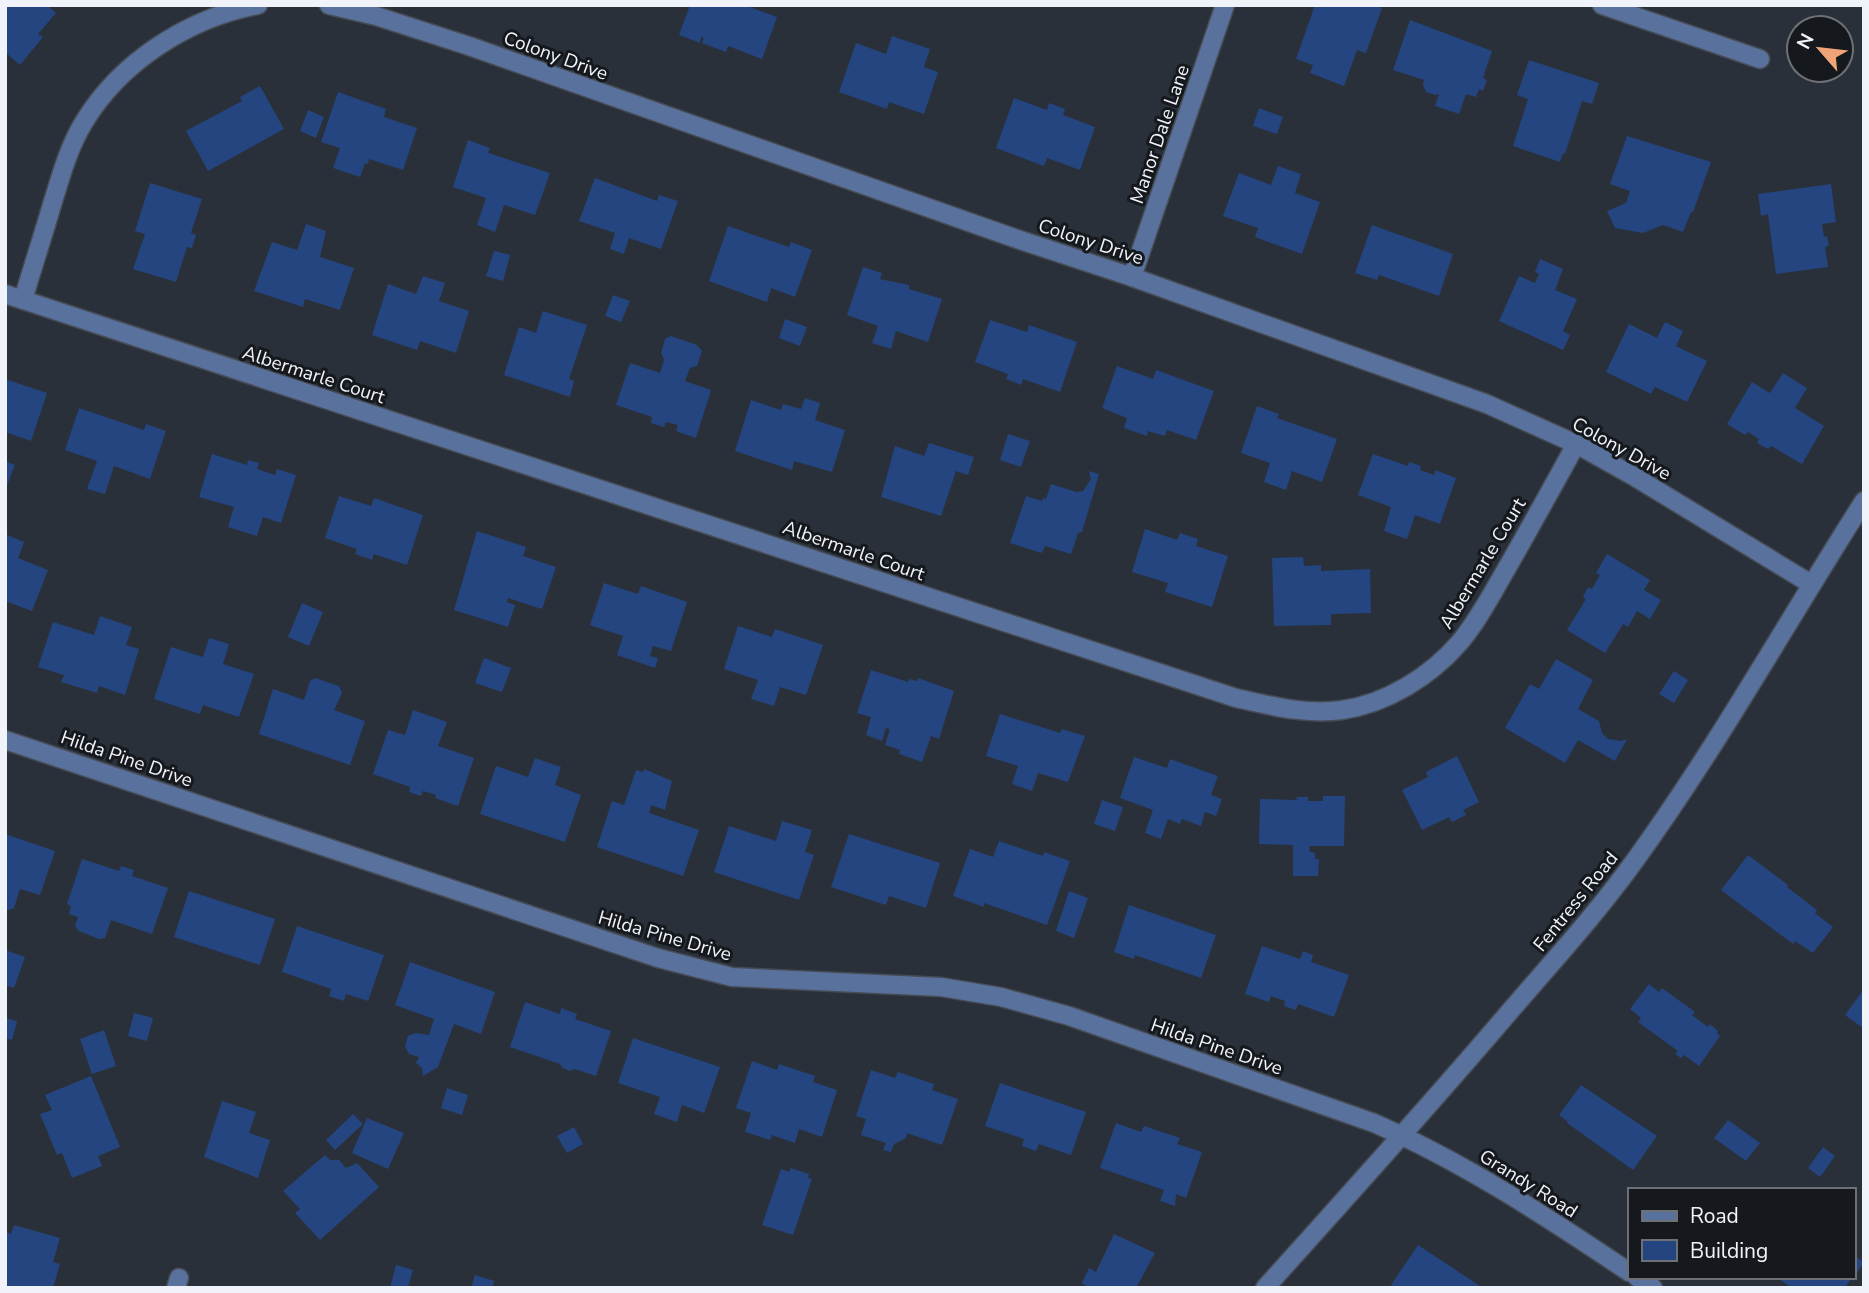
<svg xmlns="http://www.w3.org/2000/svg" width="1869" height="1293" font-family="'Nunito Sans',sans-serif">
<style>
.building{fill:#244580}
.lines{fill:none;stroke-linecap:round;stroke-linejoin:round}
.minor-casing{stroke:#464b54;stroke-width:21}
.tertiary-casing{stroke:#464b54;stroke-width:21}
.minor{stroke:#58719d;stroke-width:18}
.tertiary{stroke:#58719d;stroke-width:18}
.labels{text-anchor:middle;stroke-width:6;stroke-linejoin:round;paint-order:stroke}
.street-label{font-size:19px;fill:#f0f3fa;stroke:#15181c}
</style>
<rect width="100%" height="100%" fill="#2a3039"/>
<g class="building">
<path d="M5,5H47L56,13L38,34L43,37L20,65L5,52Z"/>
<path d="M690,5H744L777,17L762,59L728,46L726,52L702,43L704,38L701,37L700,43L679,35Z"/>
<path d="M1315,5H1373L1382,8L1366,53L1357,50L1344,86L1310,73L1313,65L1296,59Z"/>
<path d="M1410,20L1492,51L1483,78L1487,80L1483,91L1479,89L1476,97L1466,94L1459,114L1435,106L1439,94L1435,95L1426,92L1423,85L1424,80L1393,70Z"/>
<path d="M892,36L930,49L924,67L938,72L924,114L889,102L887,109L839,92L856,43L886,54Z"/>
<path d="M1529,60L1599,83L1592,104L1582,101L1565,154L1563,153L1560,162L1513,146L1528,99L1517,95Z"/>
<path d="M260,86L284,129L208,171L186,131L242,101L240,97Z"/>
<path d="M338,92L386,109L384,117L417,128L403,170L369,159L368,164L365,163L360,177L333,168L340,148L321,142Z"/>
<path d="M1014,98L1047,110L1049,103L1065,109L1063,115L1095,127L1080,170L1047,158L1044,166L996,148Z"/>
<path d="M1259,108L1283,117L1277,134L1253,126Z"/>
<path d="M308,110L324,117L316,138L300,131Z"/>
<path d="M1627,136L1711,162L1693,212H1691L1683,232L1663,225L1643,233L1615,228L1607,211L1626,203L1630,191L1610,184Z"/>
<path d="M468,140L490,148L488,153L550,173L535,215L504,205L495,232L477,225L486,198L453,187Z"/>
<path d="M1278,166L1301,174L1295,193L1320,202L1302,254L1255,237L1258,228L1223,216L1239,173L1271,185Z"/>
<path d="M595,178L657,201L659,195L678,201L661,249L629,238L624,254L610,249L615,233L579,221Z"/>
<path d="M150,183L202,199L191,233L196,235L192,248L187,247L176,282L133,269L145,234L135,231Z"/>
<path d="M1831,184L1836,222L1822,224L1824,237L1827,236L1829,246L1825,247L1828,267L1776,274L1768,214L1761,216L1758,194Z"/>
<path d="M306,224L326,231L320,257L354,268L340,310L305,299L303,307L254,291L272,242L297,250Z"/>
<path d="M1372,225L1453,254L1439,296L1379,275L1377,280L1355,273Z"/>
<path d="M728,226L789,247L791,242L812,250L795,297L771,288L767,302L709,281Z"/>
<path d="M494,251L510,255L503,281L486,276Z"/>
<path d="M1540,259L1563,269L1555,290L1577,299L1563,331L1570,335L1563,350L1499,321L1519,276L1535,283L1539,274L1535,272Z"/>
<path d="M863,267L882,273L880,279L909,285V289L942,299L928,342L896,331L891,349L872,343L878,326L847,315Z"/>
<path d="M423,276L445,283L439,301L469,311L456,353L420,341L417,350L372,335L388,284L416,294Z"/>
<path d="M613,295L630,301L621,322L605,316Z"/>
<path d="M543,311L587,325L569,379L574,381L570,397L504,375L519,327L536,333Z"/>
<path d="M785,319L807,327L800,346L779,338Z"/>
<path d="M990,320L1027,332L1029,325L1077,342L1060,392L1023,379L1021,385L1006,379L1008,374L975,362Z"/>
<path d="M1665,322L1683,331L1676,346L1707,361L1687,402L1655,387L1651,394L1606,372L1629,324L1657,338Z"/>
<path d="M671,336L697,345L702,351L697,366L690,368L685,381L711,390L696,438L676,431L678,425L666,422L664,427L651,423L652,417L616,405L630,363L660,373L664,360L661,353L665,339Z"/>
<path d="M1117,366L1153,379L1156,370L1214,391L1196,440L1167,430L1165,436L1148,431L1147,436L1124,428L1127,418L1102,408Z"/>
<path d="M1783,373L1807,388L1795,408L1824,426L1802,464L1771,446L1768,449L1757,443L1759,439L1748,432L1745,435L1727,424L1752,382L1770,393Z"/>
<path d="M5,379L47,393L31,441L5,432Z"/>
<path d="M805,398L820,403L815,420L845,430L832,472L794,461L792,470L735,451L751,400L781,410L783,404L801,409Z"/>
<path d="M1257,406L1279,414L1277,418L1337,439L1322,482L1292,471L1286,490L1264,482L1270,463L1241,453Z"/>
<path d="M79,408L144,430L146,424L166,431L150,479L114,466L105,494L87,489L97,461L65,450Z"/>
<path d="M1008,434L1030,441L1021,467L1000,460Z"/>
<path d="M929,443L974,457L968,475L956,471L941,516L881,497L895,446L924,456Z"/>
<path d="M212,454L247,465L248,460L259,463L257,469L275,475L277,469L296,475L281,523L263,517L257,536L228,527L234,507L199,497Z"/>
<path d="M1373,454L1408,466L1409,462L1421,466L1420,470L1434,475L1435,470L1456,478L1440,524L1415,515L1407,539L1384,531L1391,507L1358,495Z"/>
<path d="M5,461L15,465L7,485L5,484Z"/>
<path d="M1089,471L1099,474L1082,532L1078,533L1071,554L1045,546L1042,553L1010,543L1026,496L1042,501L1043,498L1046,499L1051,484L1076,492L1083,491L1091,479Z"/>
<path d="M339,496L371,506L374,498L423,515L407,565L374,554L372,560L355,554L357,549L325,538Z"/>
<path d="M1145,529L1177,540L1180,533L1198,539L1196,546L1228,556L1212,607L1165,592L1168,583L1132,572Z"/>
<path d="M477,531L526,547L523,556L556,567L542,609L508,598L507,602L515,605L508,627L454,610Z"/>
<path d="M5,534L24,542L18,558L48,570L32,611L5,601Z"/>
<path d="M1607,554L1650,580L1644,590L1661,600L1650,619L1637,611L1628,627L1623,624L1605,653L1567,630L1586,599L1583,597L1588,587L1592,589L1600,575L1596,573Z"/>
<path d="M1303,557L1304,566L1321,565V571L1370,569L1371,613L1331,614V625L1274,626L1272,558Z"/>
<path d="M604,583L638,594L641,586L687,602L671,651L653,646L650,656L658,658L655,668L617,655L623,636L590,625Z"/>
<path d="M302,603L323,612L309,646L288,637Z"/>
<path d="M100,616L132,627L126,645L139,649L125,695L99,686L97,693L61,682L64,675L38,667L53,622L94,635Z"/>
<path d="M738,626L772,637L775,629L823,645L806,695L780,687L774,706L751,699L758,680L724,669Z"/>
<path d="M209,638L229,644L223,664L254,674L239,717L203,705L200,714L154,699L171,647L203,657Z"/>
<path d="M484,658L511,668L502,692L475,683Z"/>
<path d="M1556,659L1593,680L1578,709L1599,721L1602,733L1608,739L1621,741L1627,739L1615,761L1578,740L1565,763L1505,728L1530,684L1539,689Z"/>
<path d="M871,670L908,682L909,679L917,681L918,678L954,691L939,739L931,736L922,762L899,754L900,750L885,745L890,729L886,728L882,741L866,735L871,717L857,713Z"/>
<path d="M1674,671L1688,680L1674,703L1659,694Z"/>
<path d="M315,678L339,686L342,693L334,710L365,721L350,765L259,734L273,689L304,700L310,681Z"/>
<path d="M413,710L447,722L438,746L474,758L458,806L435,798L436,795L423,791L421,796L409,792L410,787L373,774L388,730L405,735Z"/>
<path d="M1000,714L1060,733L1062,729L1085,736L1068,782L1038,773L1032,791L1012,784L1018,766L986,756Z"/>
<path d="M1457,756L1479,802L1463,810L1466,815L1452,822L1449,817L1422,830L1402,790L1428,777L1426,772Z"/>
<path d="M1134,757L1167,768L1170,759L1218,776L1211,795L1222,799L1216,816L1205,812L1201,826L1182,819L1180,824L1168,819L1161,839L1145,833L1153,810L1120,798Z"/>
<path d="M535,758L561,767L555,785L581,795L565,842L480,814L496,766L528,777Z"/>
<path d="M644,769L672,781L665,810L651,805L649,813L699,830L683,876L597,847L612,801L624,805L636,770L643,772Z"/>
<path d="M1323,796H1345L1344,846H1309L1310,852L1315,853V859H1319L1318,876H1293V845L1259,844L1260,799L1297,800L1296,797H1308V801H1323Z"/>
<path d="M1102,800L1123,807L1115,831L1094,824Z"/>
<path d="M782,821L812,830L805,852L814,855L799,900L714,872L729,826L776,841Z"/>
<path d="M5,834L55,851L40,895L20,889L14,908L9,910L5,909Z"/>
<path d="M849,834L940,863L926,908L889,896L886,905L831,887Z"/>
<path d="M999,841L1043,856L1044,852L1070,861L1047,925L984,903V907L953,896L970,849L993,857Z"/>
<path d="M1748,855L1788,885L1787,887L1817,910L1815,913L1833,927L1813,953L1795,941L1793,944L1721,890Z"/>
<path d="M82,859L119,871L121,866L134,870L132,876L168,888L152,934L111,920L105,938L99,939L79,931L75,926L78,917L69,914L71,906L67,904Z"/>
<path d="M189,891L275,919L260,965L174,937Z"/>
<path d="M1069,891L1088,898L1074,938L1056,931Z"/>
<path d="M1129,905L1216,935L1201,978L1135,955L1134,959L1114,952Z"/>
<path d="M297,926L384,955L368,1001L346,994L344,1001L329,996L331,989L282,972Z"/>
<path d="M1262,946L1300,959L1303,951L1313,955L1311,962L1349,975L1334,1017L1298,1004L1296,1010L1284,1006L1285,1001L1271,996L1269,1002L1245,994Z"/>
<path d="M5,950L25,957L14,988L5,985Z"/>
<path d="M410,962L495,992L481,1034L454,1024L438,1067L423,1076L422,1068L416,1063L419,1057L409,1054L405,1046L408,1036L416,1033L429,1035L434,1019L395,1005Z"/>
<path d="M1649,984L1659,992L1662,988L1695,1012L1692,1015L1708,1027L1710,1024L1718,1031L1717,1033L1720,1036L1699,1066L1684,1055L1681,1058L1675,1054L1678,1051L1638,1022L1641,1018L1630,1009Z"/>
<path d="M1864,989V1029L1845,1015Z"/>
<path d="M525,1002L560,1014L561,1008L577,1014L575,1019L611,1031L596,1076L575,1069L570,1071L563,1068L560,1064L510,1047Z"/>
<path d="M134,1013L153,1018L147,1041L128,1036Z"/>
<path d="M5,1018L17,1021L12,1040L5,1038Z"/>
<path d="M104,1030L116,1066L92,1074L80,1039Z"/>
<path d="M633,1038L720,1067L704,1113L682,1105L677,1122L654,1114L660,1097L618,1083Z"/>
<path d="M752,1061L777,1070L779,1064L815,1076L813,1082L837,1090L822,1137L799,1129L795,1143L772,1135L770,1140L745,1132L751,1113L736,1108Z"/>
<path d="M871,1070L895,1078L898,1072L934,1084L932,1090L958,1099L942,1145L907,1133L906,1138L894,1144L891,1152L883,1150L886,1143L861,1135L866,1119L856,1116Z"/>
<path d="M91,1076L120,1147L98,1156L102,1166L72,1178L62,1153L57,1155L40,1114L52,1110L45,1095Z"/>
<path d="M1000,1083L1086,1112L1071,1155L1039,1144L1036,1151L1022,1146L1024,1139L985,1126Z"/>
<path d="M1581,1085L1657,1136L1633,1170L1567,1123L1568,1122L1559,1115Z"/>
<path d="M447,1088L468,1095L462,1115L441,1108Z"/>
<path d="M222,1101L256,1112L249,1133L270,1140L258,1178L204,1157Z"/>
<path d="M353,1114L363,1124L335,1150L326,1140Z"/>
<path d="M367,1118L404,1133L388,1169L352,1153Z"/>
<path d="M1728,1120L1760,1143L1746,1161L1714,1138Z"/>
<path d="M1116,1123L1141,1132L1144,1126L1180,1138L1177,1144L1202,1152L1186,1198L1176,1194L1175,1206L1160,1201L1164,1190L1100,1168Z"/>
<path d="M574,1127L583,1144L567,1153L557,1136Z"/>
<path d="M1823,1147L1835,1156L1820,1177L1808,1168Z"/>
<path d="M325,1155L330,1160H339L346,1168L357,1163L379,1187L320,1240L295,1213L300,1209L283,1191Z"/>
<path d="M791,1168L809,1174L808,1178L812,1179L793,1235L762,1225L781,1169L789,1172Z"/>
<path d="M14,1225L60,1238L53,1262L60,1264L53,1288H5V1232L11,1234Z"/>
<path d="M1114,1234L1155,1253L1136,1288H1089L1082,1283L1089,1268L1096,1272Z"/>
<path d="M1418,1245L1483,1288H1394L1391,1285Z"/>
<path d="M1853,1255L1864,1262L1853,1279Z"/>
<path d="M396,1265L413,1270L408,1288H390Z"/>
<path d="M475,1275L494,1281L492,1288H471Z"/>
<path d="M1776,1277H1852L1845,1288H1792Z"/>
</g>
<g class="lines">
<g class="minor-casing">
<g id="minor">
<path d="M329,5L376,16L469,46L1020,240L1132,277L1487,404L1576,444L1635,477L1811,584"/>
<path d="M1602,5L1760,59"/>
<path d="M1132,277L1225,5"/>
<path d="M5,294L1236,698C1271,706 1306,715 1342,710C1386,704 1431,676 1460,642C1480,618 1495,588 1511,561C1533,522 1555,483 1576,444"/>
<path d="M23,300C32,269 42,239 51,208C60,179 68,148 84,122C121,61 189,18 258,5"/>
<path d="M5,740L658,958L732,977L941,987L1001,997L1069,1016L1374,1123C1465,1163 1547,1217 1629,1272"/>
<path d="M1637,1277L1653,1288"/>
<path d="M176,1288L179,1278"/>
</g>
</g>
<g class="tertiary-casing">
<path id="tertiary" d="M1265,1288C1348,1196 1431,1104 1511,1010C1554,960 1598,912 1636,859C1719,744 1788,620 1864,501"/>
</g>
<use href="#minor" class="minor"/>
<use href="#tertiary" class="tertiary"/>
</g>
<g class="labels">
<g class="street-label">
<text transform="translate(556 55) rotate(20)" y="7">Colony Drive</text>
<text transform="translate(1159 134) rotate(-71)" y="7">Manor Dale Lane</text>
<text transform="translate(1091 241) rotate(18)" y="7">Colony Drive</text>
<text transform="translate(314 374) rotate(18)" y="7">Albermarle Court</text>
<text transform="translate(1622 448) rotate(29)" y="7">Colony Drive</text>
<text transform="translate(854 550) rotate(19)" y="7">Albermarle Court</text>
<text transform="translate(1482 563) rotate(-59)" y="7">Albermarle Court</text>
<text transform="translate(127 758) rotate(19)" y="7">Hilda Pine Drive</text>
<text transform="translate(1575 901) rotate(-51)" y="7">Fentress Road</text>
<text transform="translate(665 935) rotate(16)" y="7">Hilda Pine Drive</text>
<text transform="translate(1217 1046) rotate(19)" y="7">Hilda Pine Drive</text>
<text transform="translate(1529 1183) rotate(32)" y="7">Grandy Road</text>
</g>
</g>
<rect width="1869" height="1293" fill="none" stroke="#f0f3fa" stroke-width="14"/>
<rect x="1628" y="1188" width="228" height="91" fill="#15181c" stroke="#6d7075" stroke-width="2"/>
<rect x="1642" y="1211" width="35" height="10" fill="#58719d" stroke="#6d7075" stroke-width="2"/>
<text x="1690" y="1223" font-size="21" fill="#f0f3fa">Road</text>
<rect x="1642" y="1240" width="35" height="21" fill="#244580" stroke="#6d7075" stroke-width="2"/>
<text x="1690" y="1258" font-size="21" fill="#f0f3fa">Building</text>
<g transform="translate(1820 49) rotate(298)"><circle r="33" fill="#15181c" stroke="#6d7075" stroke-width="2"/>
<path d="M0-5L12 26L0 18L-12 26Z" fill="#efa377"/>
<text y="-10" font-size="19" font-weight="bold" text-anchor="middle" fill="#f0f3fa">N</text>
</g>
</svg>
